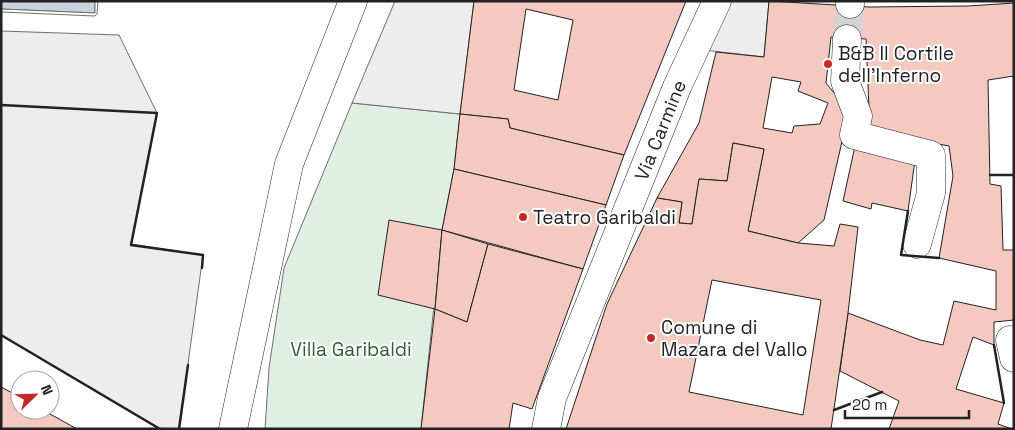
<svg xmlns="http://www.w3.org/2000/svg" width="1015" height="430" font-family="'Space Grotesk',sans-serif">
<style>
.green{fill:#e0efe3;stroke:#6f6f6f}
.parking{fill:#ededed;stroke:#6f6f6f}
.water{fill:#c7d3dd;stroke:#6f6f6f}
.pier{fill:#fff;stroke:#6f6f6f}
.building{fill:#f3c9c0;stroke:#222;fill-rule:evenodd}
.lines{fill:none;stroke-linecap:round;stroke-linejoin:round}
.pedestrian-tunnel{stroke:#d3d3d3;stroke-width:28;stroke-dasharray:28 14;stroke-linecap:butt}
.pedestrian-casing{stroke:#222;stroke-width:29}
.minor-casing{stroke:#222;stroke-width:29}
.secondary-casing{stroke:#222;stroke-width:29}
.pedestrian{stroke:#fff;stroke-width:28}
.minor{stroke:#fff;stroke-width:28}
.secondary{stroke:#fff;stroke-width:28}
.wall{stroke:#222;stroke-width:2.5}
.poi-dot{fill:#c62828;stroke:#fff;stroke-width:2}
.labels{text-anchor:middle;stroke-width:4;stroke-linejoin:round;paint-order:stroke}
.poi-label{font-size:19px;fill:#222;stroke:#fff;text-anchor:start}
.street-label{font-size:19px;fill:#222;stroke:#fff}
.park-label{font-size:19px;fill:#2f5e38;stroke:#fff}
</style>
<rect width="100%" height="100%" fill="#fff"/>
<path class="green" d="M352,103L460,114L454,169L442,230L421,429H265L269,368L284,268Z"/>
<g class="parking">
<path d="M395,1H474L460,114L352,103Z"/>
<path d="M717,1H769L764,57L695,49Z"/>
<path d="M1,31L119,35L157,113L131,244L203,255L179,429H160L1,335Z"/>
</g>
<path class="water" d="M1,1H95V13L1,9Z"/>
<path class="pier" d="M95,1H98L97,14L95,16L1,12V9L95,13Z"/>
<g class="building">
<path d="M474,1H686L624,155L510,128L508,119L460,114ZM526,9L573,20L558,100L514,90Z"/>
<path d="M769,1L869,7L968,6L1014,3V76L988,80L990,184L1001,186L1003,250H1014V320L994,322V345L973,337L956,389L1004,403L998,424L1012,429H889L899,401L840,371L848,313L920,340L943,345L954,301L996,310V271L939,258L953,176L949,146L870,131L866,39L831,37L826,83L849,111L824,220L798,243L748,231L764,149L733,143L727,181L699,179L692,224L679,223L682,202L657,198L699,123L716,52L764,57ZM772,77L801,82L798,91L828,103L820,124L794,126L792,133L763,128Z"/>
<path d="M460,114L508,119L510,128L624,155L606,205L454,169Z"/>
<path d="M733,143L764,149L748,231L798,243L834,246L840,224L858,227L848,313L831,429H566L607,304L657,198L682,202L679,223L692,224L699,179L727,181ZM712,280L821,300L803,415L689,392Z"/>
<path d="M855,146L915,160L908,211L872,203L871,209L843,201Z"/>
<path d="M454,169L606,205L583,269L442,230Z"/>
<path d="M389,220L442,230L435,309L378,295Z"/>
<path d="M442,230L488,244L467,322L435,309Z"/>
<path d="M488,244L583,269L532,409L513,403L509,429H421L435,309L467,322Z"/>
<path d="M1,387L20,397V410H43L77,429H1Z"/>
</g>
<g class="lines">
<path class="pedestrian-tunnel" d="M847,39L850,4"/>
<g class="pedestrian-casing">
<g id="pedestrian">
<path d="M850,4V1"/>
<path d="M847,39L845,81L858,116L854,135L931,155V193L917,244"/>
<path d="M1010,340L1014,358"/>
</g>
</g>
<g class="minor-casing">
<path id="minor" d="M546,429L552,398L677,87L717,1"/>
</g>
<g class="secondary-casing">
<path id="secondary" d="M233,429L289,164L353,1"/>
</g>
<use href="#pedestrian" class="pedestrian"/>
<use href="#minor" class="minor"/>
<use href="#secondary" class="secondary"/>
<g class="wall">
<path d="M1,105L157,113L131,245L203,255L202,268"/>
<path d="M990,175H1014"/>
<path d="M908,211L901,255L939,258"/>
<path d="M1,335L160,429"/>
<path d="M994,345L1004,403"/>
<path d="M834,410L882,392"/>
<path d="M179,429L188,365"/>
</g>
</g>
<g class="poi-dot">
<circle cx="828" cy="64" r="5"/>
<circle cx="523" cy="217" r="5"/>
<circle cx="651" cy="338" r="5"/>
</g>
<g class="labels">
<g class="poi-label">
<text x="838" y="60">B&amp;B Il Cortile<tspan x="838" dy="22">dell'Inferno</tspan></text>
<text x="533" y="224">Teatro Garibaldi</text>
<text x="661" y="334">Comune di<tspan x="661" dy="22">Mazara del Vallo</tspan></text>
</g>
<g class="street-label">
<text transform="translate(660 130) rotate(-68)" y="7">Via Carmine</text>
</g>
<g class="park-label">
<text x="351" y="356">Villa Garibaldi</text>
</g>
</g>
<rect width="1015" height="430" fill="none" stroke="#222222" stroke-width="5"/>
<g transform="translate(35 395) rotate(67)"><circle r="24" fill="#ffffff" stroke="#a7a7a7"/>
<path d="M0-4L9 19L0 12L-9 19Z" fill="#c62828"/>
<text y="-8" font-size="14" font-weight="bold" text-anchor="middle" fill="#222222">N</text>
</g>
<path d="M845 410v8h124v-8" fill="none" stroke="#222222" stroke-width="2.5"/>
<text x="852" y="410" font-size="15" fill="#222222" stroke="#ffffff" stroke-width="4" paint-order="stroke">20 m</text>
</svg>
